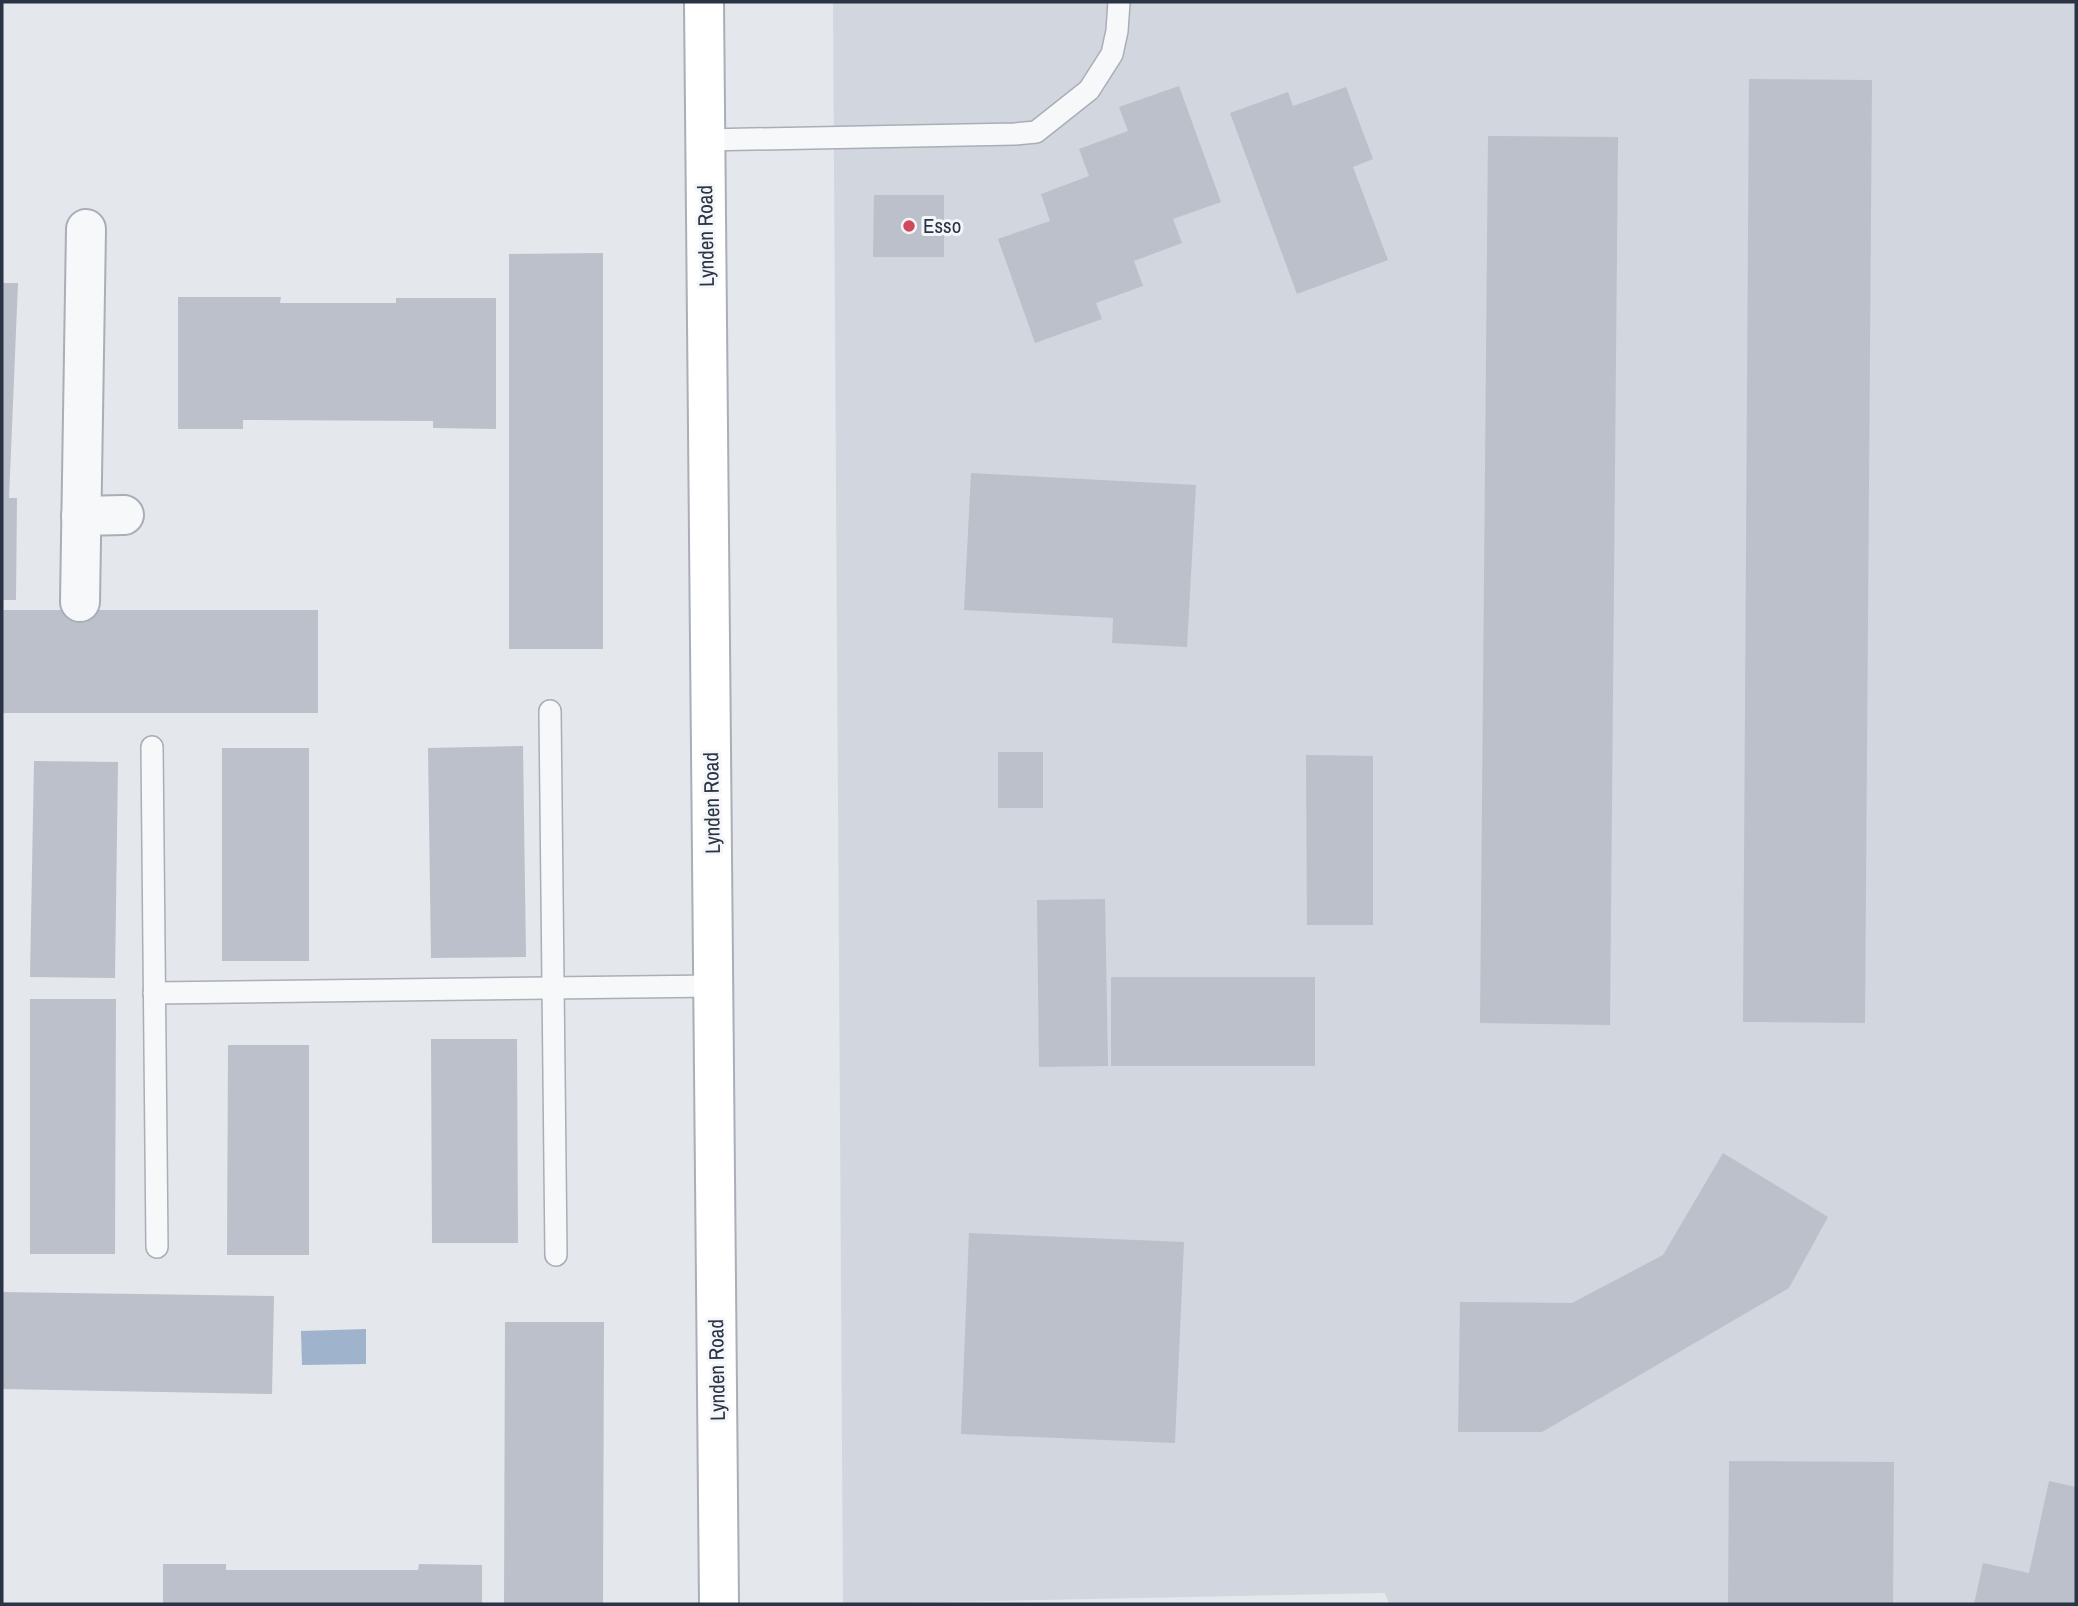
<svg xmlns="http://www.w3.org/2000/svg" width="2078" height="1606" font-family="'Archivo Narrow',sans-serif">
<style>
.built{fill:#d2d6de}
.water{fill:#9fb4cc}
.building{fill:#bbc0ca}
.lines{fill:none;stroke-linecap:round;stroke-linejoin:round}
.service-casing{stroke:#a9aeb7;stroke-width:24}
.minor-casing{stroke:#a9aeb7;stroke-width:42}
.secondary-casing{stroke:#a9aeb7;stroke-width:42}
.service{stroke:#f7f8fa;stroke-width:21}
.minor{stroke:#f7f8fa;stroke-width:38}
.secondary{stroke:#fff;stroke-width:38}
.poi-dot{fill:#d1495b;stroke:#f4f6f9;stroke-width:2.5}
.labels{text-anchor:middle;stroke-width:6;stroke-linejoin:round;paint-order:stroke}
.poi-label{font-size:21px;fill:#2b3445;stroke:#f4f6f9;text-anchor:start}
.street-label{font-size:21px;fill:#2b3445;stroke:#f4f6f9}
</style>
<rect width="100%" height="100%" fill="#e4e7ec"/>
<path class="built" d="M833,2H2076V1604H1389L1385,1593L843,1604Z"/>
<path class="water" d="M366,1329V1364L302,1365L301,1331Z"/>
<g class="building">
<path d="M1749,79L1872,80L1865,1023L1743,1022Z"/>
<path d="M1179,86L1221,202L1173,219L1182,243L1134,261L1143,286L1096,303L1102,319L1035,343L998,239L1050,221L1041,194L1089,176L1079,149L1128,131L1119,107Z"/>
<path d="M1346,87L1373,159L1353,167L1388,260L1297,294L1230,113L1288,92L1293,106Z"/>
<path d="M1488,136L1618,137L1610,1025L1480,1023Z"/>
<path d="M874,195H944V257H873Z"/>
<path d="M603,253V649H509V254Z"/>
<path d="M2,283H18L9,498H17L16,600H2Z"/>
<path d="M178,297H281L280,303H396V298H496V429L433,428V421L243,420V429H178Z"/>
<path d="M971,473L1196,485L1187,647L1112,643L1113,618L964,610Z"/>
<rect x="2" y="610" width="316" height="103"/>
<path d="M523,746L526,957L431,958L428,748Z"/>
<rect x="222" y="748" width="87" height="213"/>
<rect x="998" y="752" width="45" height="56"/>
<path d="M1306,755L1373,756V925H1307Z"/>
<path d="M34,761L118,762L115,978L30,977Z"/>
<path d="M1105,899L1108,1066L1039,1067L1037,900Z"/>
<rect x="1111" y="977" width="204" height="89"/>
<path d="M30,999H116L115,1254H30Z"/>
<path d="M431,1039H517L518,1243H432Z"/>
<path d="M228,1045H309V1255H227Z"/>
<path d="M1723,1153L1828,1217L1789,1288L1542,1432H1458L1460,1302L1572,1303L1663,1255Z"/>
<path d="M969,1233L1184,1242L1175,1443L961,1434Z"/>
<path d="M2,1292L274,1296L272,1394L2,1389Z"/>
<path d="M505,1322H604L603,1604H504Z"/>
<path d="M1729,1461L1894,1462L1893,1604H1728Z"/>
<path d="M2049,1481L2076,1487V1604H1974L1983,1563L2029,1573Z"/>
<path d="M163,1564H226V1570H418L419,1564L482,1565V1604H163Z"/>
</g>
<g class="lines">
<g class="service-casing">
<g id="service">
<path d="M705,140L1015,134L1036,132L1089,90L1112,54L1117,31L1119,2"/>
<path d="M550,711L556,1255"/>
<path d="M152,747L157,1247"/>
<path d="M154,993L714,986"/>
</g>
</g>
<g class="minor-casing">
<g id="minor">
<path d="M81,516L124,515"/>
<path d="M80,602L86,229"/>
</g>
</g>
<g class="secondary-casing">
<path id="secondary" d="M704,2L719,1604"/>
</g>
<use href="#service" class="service"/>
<use href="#minor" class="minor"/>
<use href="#secondary" class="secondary"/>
</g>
<circle class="poi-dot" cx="909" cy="226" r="7"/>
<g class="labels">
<g class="poi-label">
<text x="923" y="233">Esso</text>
</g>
<g class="street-label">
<text transform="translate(706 236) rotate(-91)" y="7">Lynden Road</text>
<text transform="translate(712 803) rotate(-91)" y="7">Lynden Road</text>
<text transform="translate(717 1370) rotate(-91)" y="7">Lynden Road</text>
</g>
</g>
<rect width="2078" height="1606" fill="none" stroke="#2b3445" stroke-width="7"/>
</svg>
